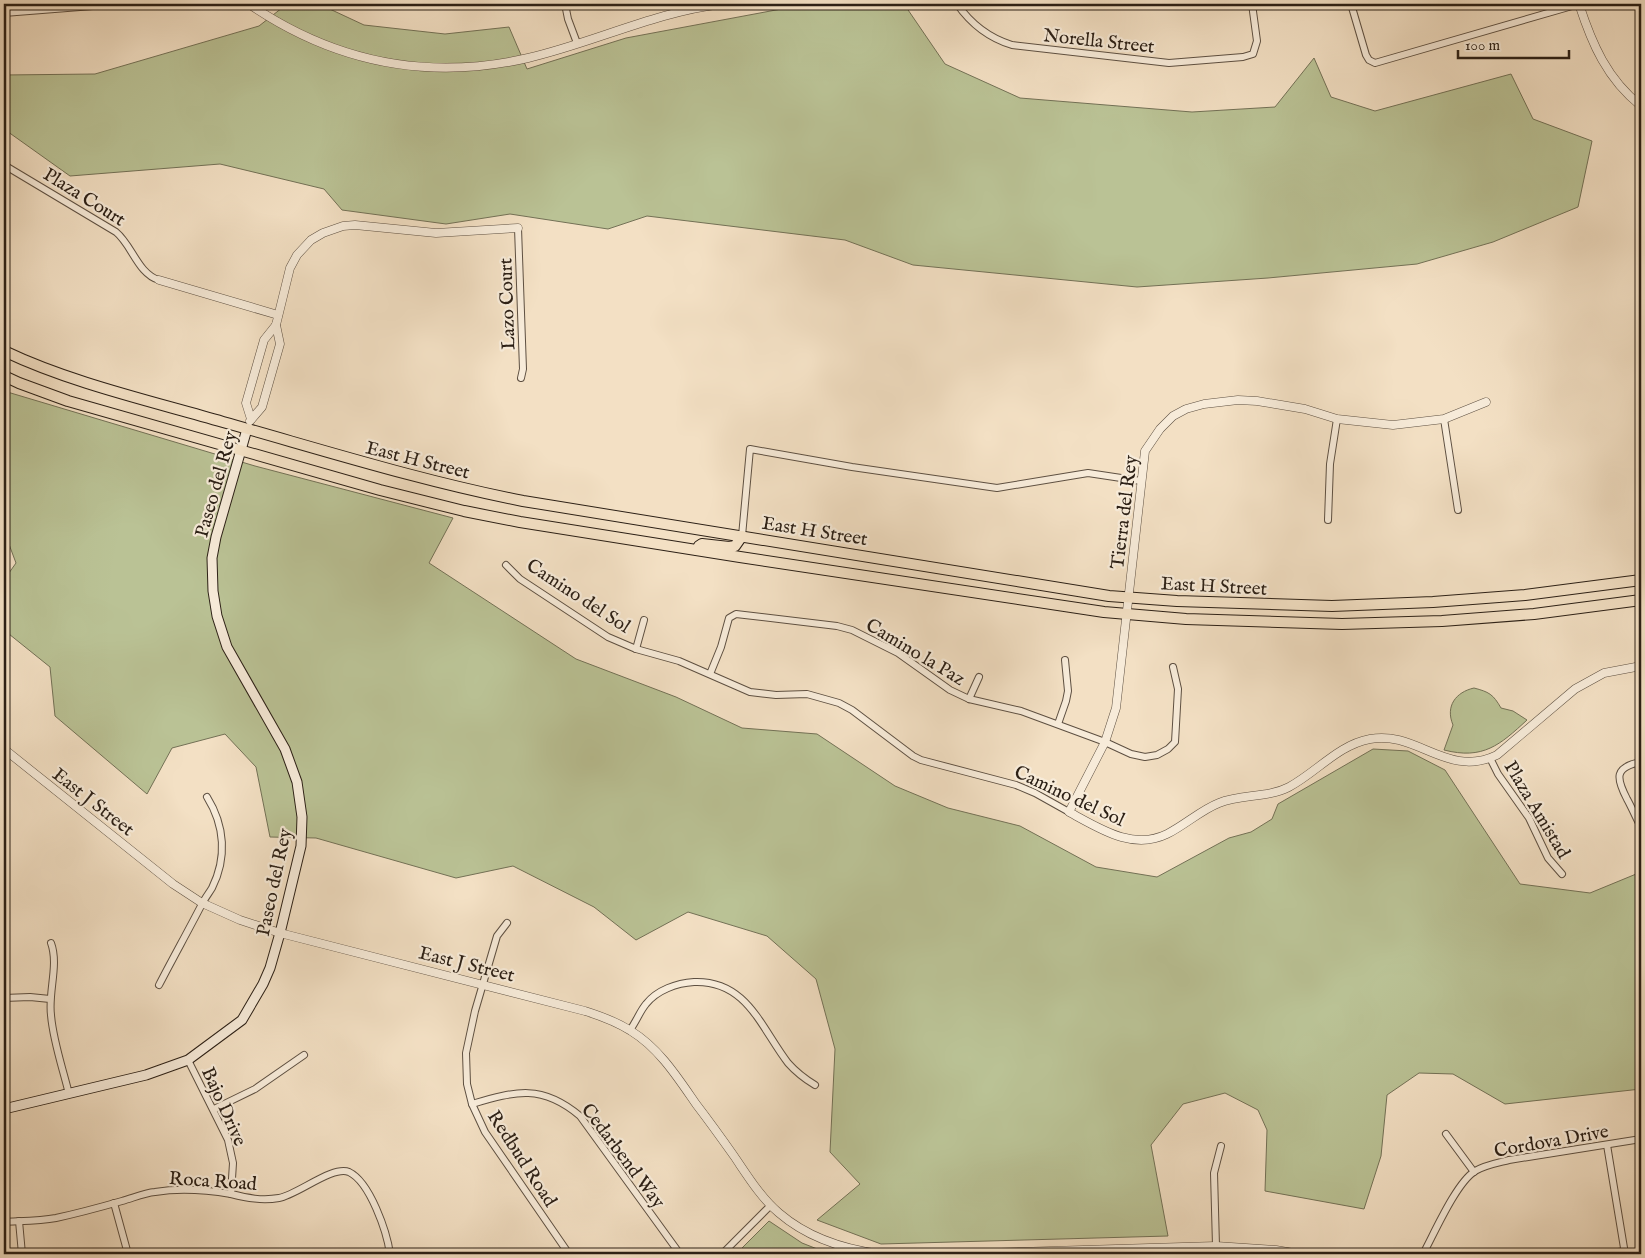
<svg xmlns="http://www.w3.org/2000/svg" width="1645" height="1258" font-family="'IM FELL English',serif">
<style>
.green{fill:#bac295;stroke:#737156}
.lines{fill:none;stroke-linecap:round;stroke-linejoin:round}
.minor-casing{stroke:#5e5042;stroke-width:8}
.tertiary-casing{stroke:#5e5042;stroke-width:9}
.secondary-casing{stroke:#2c2016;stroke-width:11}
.primary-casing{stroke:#2c2016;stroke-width:12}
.minor{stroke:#f7ebd9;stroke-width:6}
.tertiary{stroke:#f7ebd9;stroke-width:8}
.secondary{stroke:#f7ebd9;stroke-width:9}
.primary{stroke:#f3e0c4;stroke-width:10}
.labels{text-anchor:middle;stroke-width:4.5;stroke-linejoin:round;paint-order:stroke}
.street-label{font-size:19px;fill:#2c2016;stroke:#f7ebd9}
</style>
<rect width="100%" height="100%" fill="#f3e0c4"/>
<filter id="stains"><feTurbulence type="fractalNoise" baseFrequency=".004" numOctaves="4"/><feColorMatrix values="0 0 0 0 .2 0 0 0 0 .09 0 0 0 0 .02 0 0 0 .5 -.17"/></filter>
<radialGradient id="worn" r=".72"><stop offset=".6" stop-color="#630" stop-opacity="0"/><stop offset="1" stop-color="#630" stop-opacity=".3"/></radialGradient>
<g class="green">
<path d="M287,4H319L364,25L445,34L509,27L527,69L626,38L808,4H904L945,64L1020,98L1192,112L1275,107L1314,58L1331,97L1375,111L1511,74L1533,119L1592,141L1578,207L1493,242L1417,264L1268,278L1137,287L913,265L845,240L647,216L608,229L510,214L446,224L342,210L324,189L220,164L70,176L4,129V75L95,74L259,26Z"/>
<path d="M4,391L255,466L453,518L429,563L576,659L676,697L742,728L817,734L895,786L948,808L1020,826L1096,867L1157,877L1229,838L1251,832L1272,819L1278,804L1373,749L1408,751L1445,770L1520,884L1590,893L1641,872V1089L1505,1104L1453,1074L1419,1073L1387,1095L1381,1156L1364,1209L1265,1191L1267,1130L1258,1110L1225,1093L1183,1104L1151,1145L1168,1236L881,1244L817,1220L860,1184L830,1152L835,1049L816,979L767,936L688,912L636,940L594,907L513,866L456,878L316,838L270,837L256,767L225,734L172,748L147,794L55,716L50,667L4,630V580L16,563L4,531Z"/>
<path d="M1474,688C1489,692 1493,694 1501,708L1513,711L1527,720C1500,745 1483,760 1444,750L1453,725C1445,706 1456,692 1474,688Z"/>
<path d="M769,1221L802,1243L830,1254H736Z"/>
</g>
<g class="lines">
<g class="minor-casing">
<g id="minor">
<path d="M565,4L568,19L577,43"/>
<path d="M957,4C971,24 989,38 1012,45L1169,63L1243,57L1253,54L1257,41L1252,4"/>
<path d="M1351,4L1366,55L1369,60L1375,63L1579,4"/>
<path d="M4,13L118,4"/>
<path d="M4,165L116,232C132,245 138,274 159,280"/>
<path d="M518,228L523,369L521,378"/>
<path d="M1444,419L1458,510"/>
<path d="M1328,520L1330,464L1337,419"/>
<path d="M742,536L750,449L852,467L997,488L1088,473L1141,481"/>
<path d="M506,565L520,579L608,637L636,649L679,661L750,692L776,695L807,694L839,703L852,710L913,756L921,760L1016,785L1035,793L1069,812"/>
<path d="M636,649L644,620"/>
<path d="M710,674L721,647L729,618L736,614L837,626L852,630L898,653L950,690L969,699L1021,711L1105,742L1131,754L1145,757L1157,755L1168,749L1175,742L1178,689L1173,667"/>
<path d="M969,699L979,677"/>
<path d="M1058,724L1066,701L1068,691L1065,660"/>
<path d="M1490,758L1498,774L1529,818L1548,858L1562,874"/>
<path d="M1641,762C1614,767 1616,778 1627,799C1632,808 1636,818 1641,827"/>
<path d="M507,923L497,936L475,1011L466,1053L467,1084L472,1104L485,1132L569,1254"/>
<path d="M51,943C59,965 48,992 51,1015C53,1041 63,1069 69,1094"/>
<path d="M159,985C173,958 188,931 202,904C205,898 209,893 212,888C227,858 225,826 207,797"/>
<path d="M4,998L30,997L50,999"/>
<path d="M630,1030C636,1022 640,1011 646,1004C657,990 677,983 694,982C747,980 761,1028 788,1063C796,1072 805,1079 815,1085"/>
<path d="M188,1060L228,1140L233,1163L231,1194"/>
<path d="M472,1104C516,1091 542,1084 580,1116L680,1254"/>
<path d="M214,1109L255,1089L304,1055"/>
<path d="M1446,1134L1474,1172"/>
<path d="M1607,1145L1625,1254"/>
<path d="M114,1203L128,1254"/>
<path d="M19,1221L22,1254"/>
<path d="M4,1222C21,1221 40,1221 56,1218C79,1213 101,1207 122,1201C133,1198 144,1193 155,1192C179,1188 207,1190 231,1194C247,1198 262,1201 279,1198C297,1195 333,1165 349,1172C370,1182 387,1232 390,1254"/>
<path d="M1216,1246L1214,1173L1221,1146"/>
<path d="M722,1254L770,1206"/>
<path d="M1423,1254C1434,1234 1456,1183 1475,1171C1485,1165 1497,1163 1509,1160L1641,1139"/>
<path d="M1605,1254L1625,1251"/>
</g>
</g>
<g class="tertiary-casing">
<g id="tertiary">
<path d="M249,4C334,62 428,81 528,58C593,43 655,12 722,4"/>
<path d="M1579,4C1592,44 1607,79 1641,106"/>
<path d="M159,280L278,315"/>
<path d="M1486,402L1444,419L1393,425L1337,419L1305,409L1257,401L1238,400L1204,404L1186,409L1173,416L1160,429L1145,451L1116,708L1105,742L1069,812C1099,828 1132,851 1167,834C1185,825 1201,810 1219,803C1241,794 1268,798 1289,787C1317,772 1338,745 1370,739C1417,730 1447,779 1497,755L1575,689L1604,673L1641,666"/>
<path d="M251,419L246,403L264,340L276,325L290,268L297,255L311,240L323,233L343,226L355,225L436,233L518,228"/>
<path d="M250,421L262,407L280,344L276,325"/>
<path d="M4,749L173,884L202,903L240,920L280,933L585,1011C601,1016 617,1022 631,1031C659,1048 678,1078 696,1104C709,1121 722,1139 734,1156C747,1175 761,1198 779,1213C808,1238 843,1249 880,1254"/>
<path d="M951,1254L1216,1246L1276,1250L1299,1254"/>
</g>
</g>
<g class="secondary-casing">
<path id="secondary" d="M4,1109L146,1075L188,1060L242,1020L263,984L270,968L280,933L301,846L302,817L297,782L285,749L227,647L217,616L213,591L212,558L216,537L247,429"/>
</g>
<g class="primary-casing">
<g id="primary">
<path d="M4,351C71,383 151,401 223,422C323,450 421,481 523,501L1109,596L1177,601L1332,606L1433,602L1525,595L1641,580"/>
<path d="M4,376L19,383L68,401L380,490L464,511L520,522L740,557L1104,612L1186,619L1342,624L1442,621L1534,614L1641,600"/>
<path d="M697,550L699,546L702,544L729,547L735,546L742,536"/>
</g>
</g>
<use href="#minor" class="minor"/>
<use href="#tertiary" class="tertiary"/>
<use href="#secondary" class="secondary"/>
<use href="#primary" class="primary"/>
</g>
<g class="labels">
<g class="street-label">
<text transform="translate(1099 40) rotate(6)" y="7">Norella Street</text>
<text transform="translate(85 196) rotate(32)" y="7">Plaza Court</text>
<text transform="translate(506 304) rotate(-92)" y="7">Lazo Court</text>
<text transform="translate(418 459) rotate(14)" y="7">East H Street</text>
<text transform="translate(215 484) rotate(-74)" y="7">Paseo del Rey</text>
<text transform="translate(1123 512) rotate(-83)" y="7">Tierra del Rey</text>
<text transform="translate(815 530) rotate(9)" y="7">East H Street</text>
<text transform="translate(1214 585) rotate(3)" y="7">East H Street</text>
<text transform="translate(579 595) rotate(33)" y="7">Camino del Sol</text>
<text transform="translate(916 651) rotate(31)" y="7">Camino la Paz</text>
<text transform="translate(1070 795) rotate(25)" y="7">Camino del Sol</text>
<text transform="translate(94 801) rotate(38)" y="7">East J Street</text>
<text transform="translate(1538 809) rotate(59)" y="7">Plaza Amistad</text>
<text transform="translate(273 882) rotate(-78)" y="7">Paseo del Rey</text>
<text transform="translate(467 963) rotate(14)" y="7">East J Street</text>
<text transform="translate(225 1106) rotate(66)" y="7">Bajo Drive</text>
<text transform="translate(1551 1140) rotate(-10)" y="7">Cordova Drive</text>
<text transform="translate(624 1155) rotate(53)" y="7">Cedarbend Way</text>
<text transform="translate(523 1158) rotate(57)" y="7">Redbud Road</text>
<text transform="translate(213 1180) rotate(4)" y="7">Roca Road</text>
</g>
</g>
<rect width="1645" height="1258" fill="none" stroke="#f3e0c4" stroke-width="20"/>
<rect x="5" y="5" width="1635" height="1248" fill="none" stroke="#2c2016" stroke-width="2.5"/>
<rect x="10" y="10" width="1625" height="1238" fill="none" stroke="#2c2016"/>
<path d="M1458 50v8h111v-8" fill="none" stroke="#2c2016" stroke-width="2.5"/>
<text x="1465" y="50" font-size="15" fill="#2c2016" stroke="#f7ebd9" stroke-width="4" paint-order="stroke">100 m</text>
<rect width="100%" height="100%" filter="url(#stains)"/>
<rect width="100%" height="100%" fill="url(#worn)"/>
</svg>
